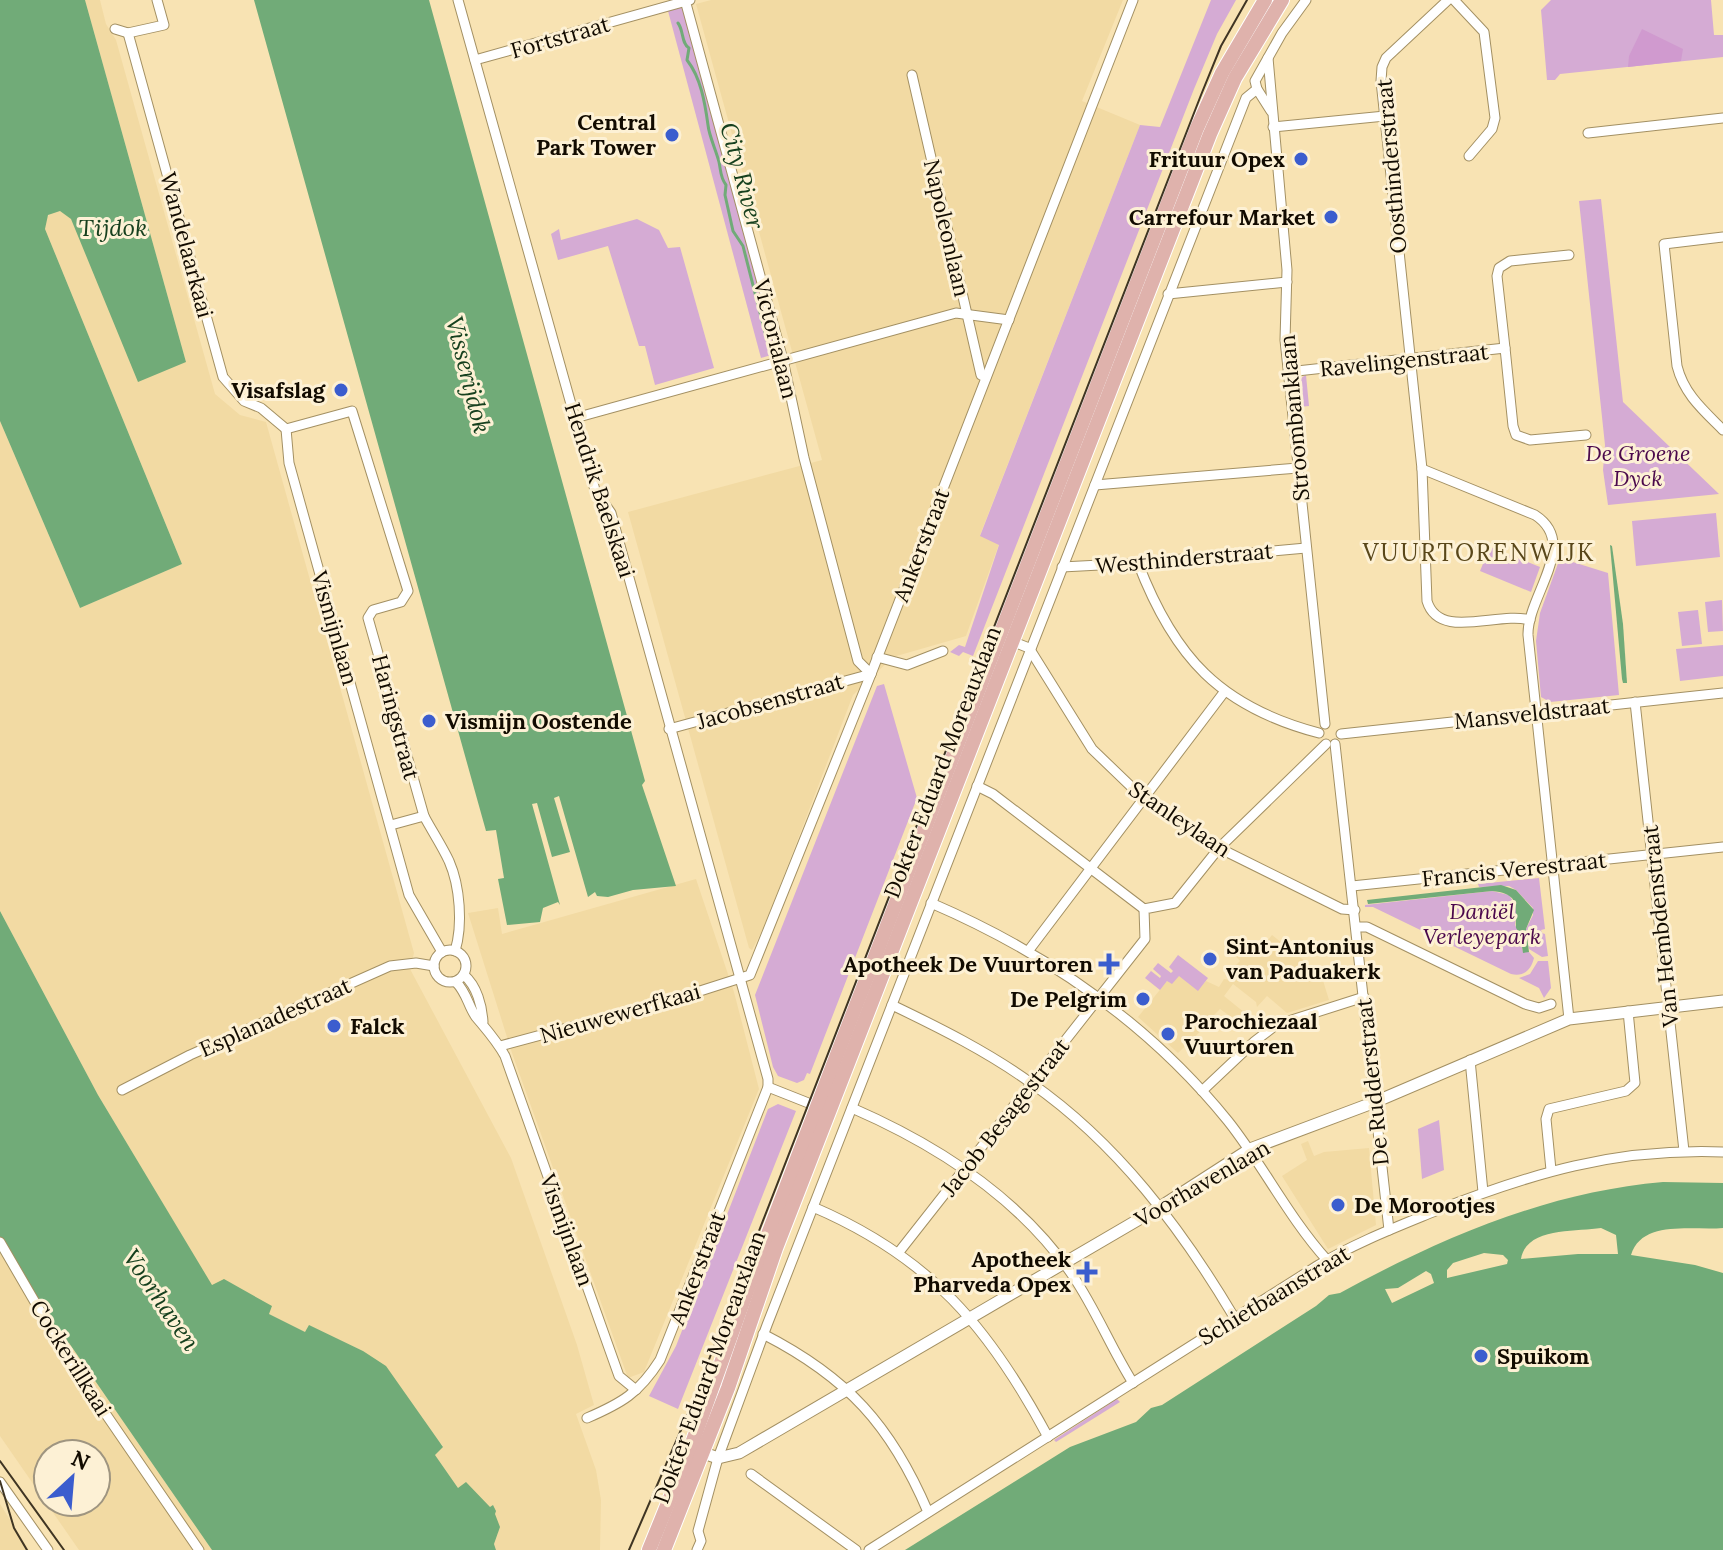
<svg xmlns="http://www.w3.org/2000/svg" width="1723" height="1550" font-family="Lora,serif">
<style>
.built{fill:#f2daa3;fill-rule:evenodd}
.green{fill:#d5abd4}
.forest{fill:#d09acf}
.water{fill:#71ab78;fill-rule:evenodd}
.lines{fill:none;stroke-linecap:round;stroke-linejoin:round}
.stream{stroke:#71ab78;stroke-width:3}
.minor-casing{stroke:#a39063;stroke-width:11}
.tertiary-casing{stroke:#a39063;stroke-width:13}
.primary-casing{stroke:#fff;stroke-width:16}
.minor{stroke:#fff;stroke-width:9}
.tertiary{stroke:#fff;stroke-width:11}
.primary{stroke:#dfb2ac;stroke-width:14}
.tram{stroke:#3f3523;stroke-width:2}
.poi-dot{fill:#3b5dce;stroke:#fdf1d5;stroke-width:3}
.labels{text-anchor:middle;stroke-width:6;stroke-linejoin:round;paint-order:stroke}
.street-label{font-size:22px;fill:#120b00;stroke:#fdf1d5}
.poi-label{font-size:22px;font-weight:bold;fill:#120b00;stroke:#fdf1d5;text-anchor:end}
.park-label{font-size:22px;font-style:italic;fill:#4b084c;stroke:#fdf1d5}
.water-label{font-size:24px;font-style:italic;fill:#16401e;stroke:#fdf1d5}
.neighbourhood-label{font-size:24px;letter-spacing:2px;fill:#59471a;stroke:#fdf1d5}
</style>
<rect width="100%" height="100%" fill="#f8e3b3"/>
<g class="built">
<path d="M85,0H100L106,24L116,40L215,394L240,415L266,422L414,953L410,969L511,1158L577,1345L594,1405L576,1414L596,1470L601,1500L600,1550H496L494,1544L498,1533L493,1506L490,1508L478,1496L458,1488L434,1454L443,1446L363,1351L310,1326L306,1333L268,1314L272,1307L212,1286L98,1095L0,911V421L80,608L182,564L45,229L46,218L52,212L60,211L69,215L186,362Z"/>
<path d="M711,0H1123L1082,101L1140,125L980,535L999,544L966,636L893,657L853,695L765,925L752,950L749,948L628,512L822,460L696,4Z"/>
<path d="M696,879L734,992L759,1089L644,1372L628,1378L512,1053L468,913L498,908L502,934Z"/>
<path d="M1272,935L1321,974L1329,1000L1287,1013L1267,996L1257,1007L1256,1002L1233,984L1224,996L1245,1013L1238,1022L1220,1009L1208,1021L1209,1023L1178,1053L1138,1017L1167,981L1179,975L1198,990L1206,981L1219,987L1224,979L1230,980L1234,976L1232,969L1240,961L1230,950L1238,941L1256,955Z"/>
<path d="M1308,1141L1314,1156L1324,1152L1369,1148L1376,1225L1328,1249L1282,1176L1307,1160L1301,1144Z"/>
<path d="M0,1237L63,1346L69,1343L212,1550H79L0,1436ZM48,1454H96V1502H48Z"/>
<path d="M0,1504L22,1539L29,1550H0Z"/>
</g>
<g class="green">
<path d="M1211,0H1236L1217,34L1194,89L973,656L963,652L959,656L950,652L959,645L965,647L999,545L980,536L1140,125L1160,127Z"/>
<path d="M1551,0H1711L1714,35H1723V57L1560,74L1555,80H1547L1541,10Z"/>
<path d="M684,6L778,353L761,358L668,11Z"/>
<path d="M1601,199L1623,402L1719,494L1608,505L1603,470L1605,445L1579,201Z"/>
<path d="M637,219L659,230L668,248L680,247L714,368L655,385L645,346H639L608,246L558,260L551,234L559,229L561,240Z"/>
<path d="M1306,375L1309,406L1300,407C1298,395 1293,381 1306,375Z"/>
<path d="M1716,513L1720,557L1636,566L1632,521Z"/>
<path d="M1490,547L1540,567L1531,592L1480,571Z"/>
<path d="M1560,558L1608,573L1619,695L1550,702L1541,697L1536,641L1540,613Z"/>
<path d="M1722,600L1723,631L1708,632L1705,602Z"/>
<path d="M1698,610L1702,644L1682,646L1678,612Z"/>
<path d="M1723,645V676L1680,681L1676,649Z"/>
<path d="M884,684L917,798L810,1074L807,1073L804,1080L797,1083L778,1076L773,1067L755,995L877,686Z"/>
<path d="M1539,878L1545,929L1541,930L1542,933L1545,934L1548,956L1542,957L1529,949L1526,929L1533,915V908L1516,890L1509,886L1479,887L1478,884Z"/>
<path d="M1492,891L1509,895L1517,907L1515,925L1520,934L1523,952H1529L1534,958C1531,970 1524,977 1511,974L1373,907H1365V905Z"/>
<path d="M1178,955L1208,978L1198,991L1179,976L1172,984L1167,981L1160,990L1145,978L1151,971L1160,978L1161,976L1153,969L1158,963L1171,973L1173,971L1169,967Z"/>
<path d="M1538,961H1548L1551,988L1544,998L1539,988L1519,978L1530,974Z"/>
<path d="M778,1104L796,1111L678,1409L649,1396L676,1346L768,1109Z"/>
<path d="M1439,1120L1444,1170L1422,1179L1418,1129Z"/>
<path d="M1117,1399L1120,1402L1056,1442L1054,1440Z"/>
</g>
<path class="forest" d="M1642,29L1683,49L1681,61L1628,67L1629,56Z"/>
<g class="water">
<path d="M0,0H85L186,362L138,382L71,219L60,211L48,215L45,229L182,564L80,608L0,421Z"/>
<path d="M254,0H429L645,781L642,785L676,886L633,890L608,897L597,896L595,892L588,897L559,796L554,798L570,852L552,857L537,803L532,804L560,905L558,902L543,908L540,922L507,925L498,879L504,878L496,830L486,831Z"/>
<path d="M1610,545L1612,546L1623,624L1627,683H1623L1622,679Z"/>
<path d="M1501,885L1516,890L1534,910L1526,929L1529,952L1523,953L1520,934L1516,928C1515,906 1521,894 1492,891L1368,904L1367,900Z"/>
<path d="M0,911L98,1095L212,1285L224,1279L272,1306L269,1314L305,1332L309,1325L363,1351L386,1366L443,1447L435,1455L458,1488L466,1482L490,1507L493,1505L496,1511L495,1514L500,1527L494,1544L496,1550H212L69,1343L63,1347L0,1237Z"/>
<path d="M1663,1182L1723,1183V1228C1694,1231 1642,1219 1631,1255L1695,1265L1723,1273V1550H905L1070,1447L1136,1422L1151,1408L1162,1405L1316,1306L1329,1295L1340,1293C1441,1238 1547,1192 1663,1182ZM1601,1228L1616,1235L1618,1254H1578L1521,1259C1526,1227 1576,1232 1601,1228ZM1484,1253L1503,1255L1508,1260L1507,1264L1447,1278V1270L1453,1263ZM1426,1271L1431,1274L1434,1283L1392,1303L1385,1289L1398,1288Z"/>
</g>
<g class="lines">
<path class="stream" d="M678,23C684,31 681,43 689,48L687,60C701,78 705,103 708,125C709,136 716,150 719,162C721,171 720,177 726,185L725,195L733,231L743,246L767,340"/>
<g class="minor-casing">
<g id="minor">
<path d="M458,0L595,490L611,513L768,1079V1087L660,1360C639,1393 622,1403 587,1418"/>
<path d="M685,0L783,360L804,458L858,661L871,674"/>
<path d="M1448,0L1386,58L1382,67L1381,81L1422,469L1427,601C1439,641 1498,611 1530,620"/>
<path d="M1454,0L1484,32L1495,118L1492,129L1469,156"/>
<path d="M115,29L128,33L164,25L157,0"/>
<path d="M128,33L223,377L244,401L261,408L286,429"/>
<path d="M1268,58L1287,270L1285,340L1325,724"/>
<path d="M475,60L690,0"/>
<path d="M912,75L981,375L986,377"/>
<path d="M1271,111L1257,89L1255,81L1282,33L1306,0"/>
<path d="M1273,127L1385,116"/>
<path d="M1588,133L1723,118"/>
<path d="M1723,237L1664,244L1677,366C1684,394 1703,410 1723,430"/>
<path d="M1168,294L1287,282"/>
<path d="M1505,348L1497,276L1499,268L1510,261L1569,255"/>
<path d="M1288,372L1505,348L1513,426L1516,435L1530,440L1586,435"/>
<path d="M575,418L956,313L1009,320"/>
<path d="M286,429L289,463L409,895L442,952"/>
<path d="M286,429L352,411L408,591L401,602L373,610L368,618L424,816"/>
<path d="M1422,469L1535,515C1580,544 1527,596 1528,635L1569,1019"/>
<path d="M1095,485L1298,468"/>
<path d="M1138,563C1174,657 1220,707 1319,733"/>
<path d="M1062,567L1138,563L1306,548"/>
<path d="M1009,640L1029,648L1092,749L1144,799L1219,848L1342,909L1355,910"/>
<path d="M877,657L907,665L943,651"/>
<path d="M1635,702L1684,1151"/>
<path d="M669,729L871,674"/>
<path d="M1341,734L1723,693"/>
<path d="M1335,744L1389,1230"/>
<path d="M977,786L993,794L1144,909"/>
<path d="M391,825L424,816C432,831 442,846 449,861C460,886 463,925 455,951"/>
<path d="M1352,886L1723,847"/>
<path d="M931,903C1047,953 1148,1022 1228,1121C1263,1165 1289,1218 1327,1260"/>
<path d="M1357,927H1367L1525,1004L1539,1008L1551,1004"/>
<circle cx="450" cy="966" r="16"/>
<path d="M1029,950L1225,691"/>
<path d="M464,975C477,986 482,1006 483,1022"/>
<path d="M456,982C467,993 468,1006 476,1017C486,1029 497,1041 505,1056L619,1376L636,1390"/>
<path d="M892,1005C940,1028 988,1052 1031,1083C1117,1143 1181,1228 1234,1317"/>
<path d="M500,1046L675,999L750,975L871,674L1133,0"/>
<path d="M1470,1060L1483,1192"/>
<path d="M768,1087L821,1108"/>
<path d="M122,1090L190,1055L390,966L416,963L434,966"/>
<path d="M1202,1091L1255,1041L1276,1025L1364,997"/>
<path d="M852,1108C937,1145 1020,1198 1073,1276C1096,1310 1111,1348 1133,1383"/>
<path d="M1551,1170L1546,1119L1549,1109L1626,1091L1635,1083L1628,1011"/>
<path d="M813,1207C930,1257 989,1327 1048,1437"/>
<path d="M0,1242L68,1359L199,1550"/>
<path d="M899,1252L1145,939L1144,909L1175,903L1219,848L1326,744"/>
<path d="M763,1334C847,1377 891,1425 928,1512"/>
<path d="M751,1474L856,1550"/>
<path d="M0,1482L48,1550"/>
<path d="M697,1550L701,1541L698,1531L718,1458L767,1325L1246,98L1257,89"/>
<path d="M869,1550L1317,1266C1353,1244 1394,1228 1433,1212C1532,1173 1615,1148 1723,1152"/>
</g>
</g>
<g class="tertiary-casing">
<path id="tertiary" d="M695,1450L718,1458L739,1453L1160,1207L1250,1149L1375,1102L1569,1019L1723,1001"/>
</g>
<g class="primary-casing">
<g id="primary">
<path d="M649,1550L690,1449L760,1255L843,1039L1197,128L1222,73L1265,0"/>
<path d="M664,1550L728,1388L776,1248L1210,134L1235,78L1282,0"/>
</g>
</g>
<use href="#minor" class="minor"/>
<use href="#tertiary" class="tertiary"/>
<use href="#primary" class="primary"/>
<g class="tram">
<path d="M0,1461L64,1550"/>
<path d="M0,1481L14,1528L27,1550"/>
<path d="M629,1550L687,1416L1201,95L1221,46L1247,0"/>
</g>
</g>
<g class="poi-dot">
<circle cx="672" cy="135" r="8"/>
<circle cx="1301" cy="159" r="8"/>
<circle cx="1331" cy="217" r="8"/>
<circle cx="341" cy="390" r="8"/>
<circle cx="429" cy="721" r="8"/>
<circle cx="1210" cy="959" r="8"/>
<path d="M1105 952h8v8h8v8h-8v8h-8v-8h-8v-8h8z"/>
<circle cx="1143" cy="999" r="8"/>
<circle cx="334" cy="1026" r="8"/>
<circle cx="1168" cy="1034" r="8"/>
<circle cx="1338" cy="1205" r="8"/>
<path d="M1083 1260h8v8h8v8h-8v8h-8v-8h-8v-8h8z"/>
<circle cx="1481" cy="1356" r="8"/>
</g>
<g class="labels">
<g class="street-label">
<text transform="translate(560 37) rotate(-16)" y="8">Fortstraat</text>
<text transform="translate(1391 166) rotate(-95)" y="8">Oosthinderstraat</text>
<text transform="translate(947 228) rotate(77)" y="8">Napoleonlaan</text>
<text transform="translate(187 245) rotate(75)" y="8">Wandelaarkaai</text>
<text transform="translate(776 339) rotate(76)" y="8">Victorialaan</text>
<text transform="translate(1404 360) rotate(-6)" y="8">Ravelingenstraat</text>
<text transform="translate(1294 418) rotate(-95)" y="8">Stroombanklaan</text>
<text transform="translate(600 490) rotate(72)" y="8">Hendrik Baelskaai</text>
<text transform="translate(921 545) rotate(-69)" y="8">Ankerstraat</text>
<text transform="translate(1184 558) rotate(-5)" y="8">Westhinderstraat</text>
<text transform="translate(335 628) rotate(74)" y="8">Vismijnlaan</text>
<text transform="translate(770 701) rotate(-16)" y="8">Jacobsenstraat</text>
<text transform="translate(1532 713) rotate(-6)" y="8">Mansveldstraat</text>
<text transform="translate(396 717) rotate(75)" y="8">Haringstraat</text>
<text transform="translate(942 762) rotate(-69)" y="8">Dokter Eduard Moreauxlaan</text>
<text transform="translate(1180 819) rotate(34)" y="8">Stanleylaan</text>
<text transform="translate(1514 869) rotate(-6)" y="8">Francis Verestraat</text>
<text transform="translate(1660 926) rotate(-96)" y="8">Van Hembdenstraat</text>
<text transform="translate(620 1013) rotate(-16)" y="8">Nieuwewerfkaai</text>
<text transform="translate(275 1017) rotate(-24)" y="8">Esplanadestraat</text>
<text transform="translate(1372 1082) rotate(-96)" y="8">De Rudderstraat</text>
<text transform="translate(1005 1117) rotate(-52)" y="8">Jacob Besagestraat</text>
<text transform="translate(1202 1183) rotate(-30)" y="8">Voorhavenlaan</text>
<text transform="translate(567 1230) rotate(70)" y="8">Vismijnlaan</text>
<text transform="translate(697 1268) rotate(-69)" y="8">Ankerstraat</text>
<text transform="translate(1274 1295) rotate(-31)" y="8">Schietbaanstraat</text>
<text transform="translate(71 1358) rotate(58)" y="8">Cockerillkaai</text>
<text transform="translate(709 1367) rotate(-70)" y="8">Dokter Eduard Moreauxlaan</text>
</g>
<g class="poi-label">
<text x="656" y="130">Central<tspan x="656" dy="25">Park Tower</tspan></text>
<text x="1285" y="167">Frituur Opex</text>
<text x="1315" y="225">Carrefour Market</text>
<text x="325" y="398">Visafslag</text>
<text x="445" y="729" text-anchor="start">Vismijn Oostende</text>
<text x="1226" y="954" text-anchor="start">Sint-Antonius<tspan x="1226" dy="25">van Paduakerk</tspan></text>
<text x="1093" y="972">Apotheek De Vuurtoren</text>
<text x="1127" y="1007">De Pelgrim</text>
<text x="1184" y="1029" text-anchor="start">Parochiezaal<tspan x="1184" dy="25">Vuurtoren</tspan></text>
<text x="350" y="1034" text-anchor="start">Falck</text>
<text x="1354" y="1213" text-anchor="start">De Morootjes</text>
<text x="1071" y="1267">Apotheek<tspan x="1071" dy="25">Pharveda Opex</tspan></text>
<text x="1497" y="1364" text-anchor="start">Spuikom</text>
</g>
<g class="park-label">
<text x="1638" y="461">De Groene<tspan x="1638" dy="25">Dyck</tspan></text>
<text x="1482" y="919">Daniël<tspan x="1482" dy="25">Verleyepark</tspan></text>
</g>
<g class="water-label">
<text transform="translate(742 176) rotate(75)" y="8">City River</text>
<text x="113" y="236">Tijdok</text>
<text transform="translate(468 375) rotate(76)" y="8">Visserijdok</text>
<text transform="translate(161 1300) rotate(56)" y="8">Voorhaven</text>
</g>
<g class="neighbourhood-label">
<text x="1479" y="561">VUURTORENWIJK</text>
</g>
</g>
<g transform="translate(72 1478) rotate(26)"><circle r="38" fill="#fdf1d5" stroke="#9f9580" stroke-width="2"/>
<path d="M0-6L14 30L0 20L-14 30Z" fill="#3b5dce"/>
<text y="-12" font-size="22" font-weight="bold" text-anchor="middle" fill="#120b00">N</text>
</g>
</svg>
